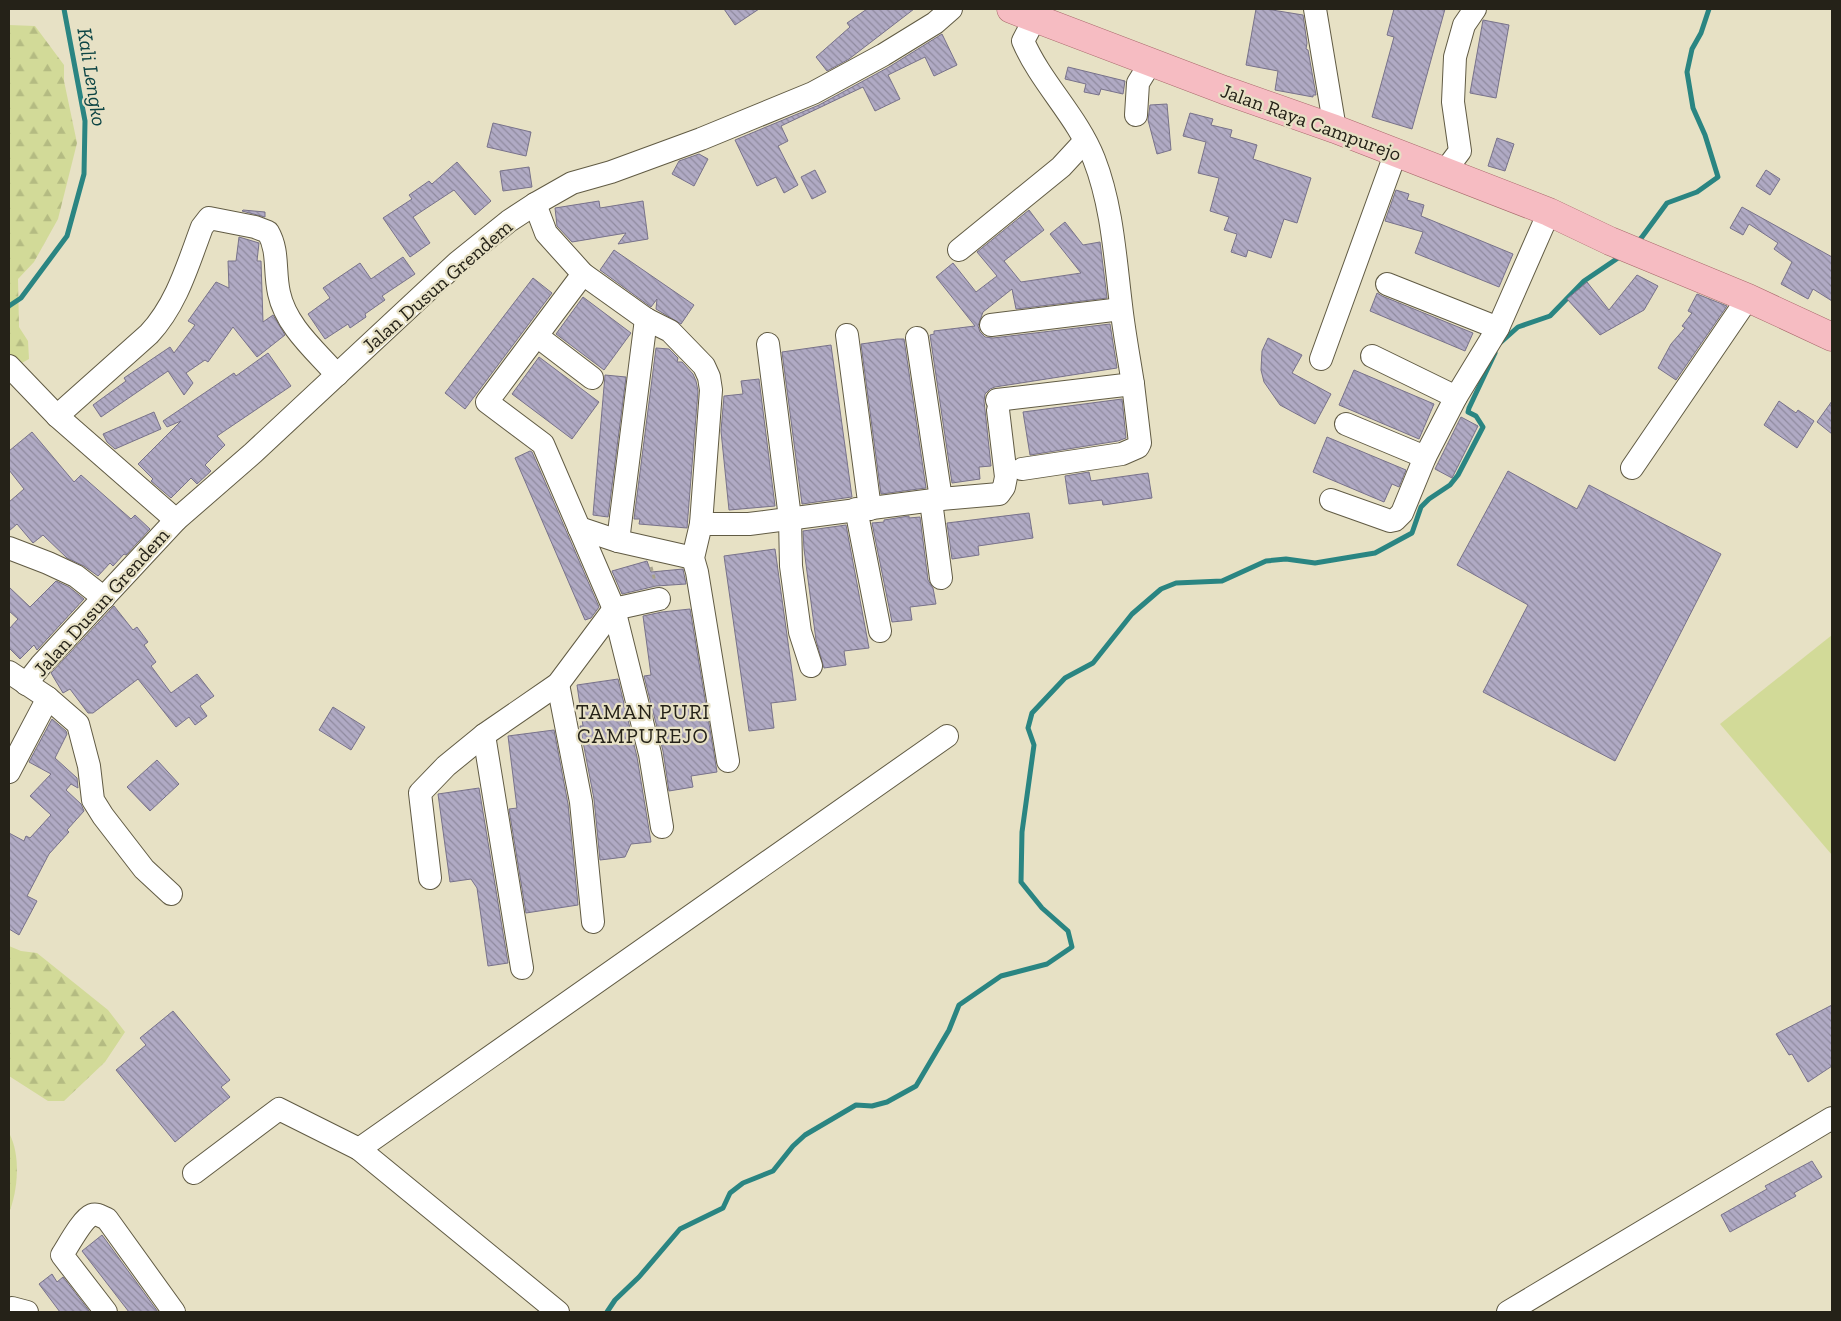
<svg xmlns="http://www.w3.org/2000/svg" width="1841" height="1321" font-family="'Zilla Slab',serif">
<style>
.grass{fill:#d2da98}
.forest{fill:url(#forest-firs)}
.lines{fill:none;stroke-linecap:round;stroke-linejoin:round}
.stream{stroke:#2a8582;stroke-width:5}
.building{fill:url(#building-back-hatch);stroke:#78728a}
.minor-casing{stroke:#615b44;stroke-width:24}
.major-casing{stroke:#a9696c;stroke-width:29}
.path{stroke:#a8a38d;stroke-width:3;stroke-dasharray:4 4;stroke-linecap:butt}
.minor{stroke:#fff;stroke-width:22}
.major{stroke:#f6bcc2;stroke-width:28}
.labels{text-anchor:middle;stroke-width:4.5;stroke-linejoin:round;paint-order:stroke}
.street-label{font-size:20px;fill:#252218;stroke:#e7e1c5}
.water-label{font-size:21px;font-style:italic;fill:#0c4444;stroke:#e7e1c5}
.neighbourhood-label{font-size:21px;letter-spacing:1px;fill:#252218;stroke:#e7e1c5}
</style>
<defs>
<pattern id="forest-firs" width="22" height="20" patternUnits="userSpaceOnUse" patternTransform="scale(1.25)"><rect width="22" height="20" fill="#d2da98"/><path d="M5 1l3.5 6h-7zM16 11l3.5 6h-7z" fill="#b4bb82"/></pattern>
<pattern id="building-back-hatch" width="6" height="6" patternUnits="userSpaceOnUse" patternTransform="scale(1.25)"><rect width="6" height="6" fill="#b0aac4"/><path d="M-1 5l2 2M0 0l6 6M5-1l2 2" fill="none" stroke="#8f8a9e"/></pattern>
</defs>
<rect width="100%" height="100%" fill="#e7e1c5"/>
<path class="grass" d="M1832,635V855L1720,724Z"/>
<g class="forest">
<path d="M9,25L35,26L64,65V81L77,143L58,219L34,262L18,279L19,327L28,341L29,359L9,370Z"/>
<path d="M9,946L21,951L37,953L108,1010L125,1032L105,1062L64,1101H48L9,1076Z"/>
<path d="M9,1133C21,1155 18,1190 9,1213Z"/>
</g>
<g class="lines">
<g class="stream">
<path d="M1637,242L1642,237L1667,203L1697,192L1718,177L1705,135L1693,108L1687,72L1692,49L1701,33L1709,9"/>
<path d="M9,306L21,298L67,236L84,174L85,121L64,9"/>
<path d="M1500,343L1518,327L1550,316L1584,281L1621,256"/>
<path d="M607,1312L615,1300L639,1277L680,1229L723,1208L730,1193L743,1183L773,1171L793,1146L805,1135L856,1105L872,1106L887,1102L916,1086L949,1030L959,1005L1001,976L1047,964L1072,947L1068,931L1042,908L1021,882L1022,832L1034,745L1028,728L1032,713L1065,678L1093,663L1132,614L1161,589L1176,583L1222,581L1266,561L1286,559L1315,563L1375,553L1412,533L1421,507L1429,499L1450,485L1458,475L1483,427L1476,416L1468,412L1469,408L1495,353"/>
</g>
</g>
<g class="building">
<path d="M724,9H759L735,25Z"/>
<path d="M867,9H914L849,59L827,71L816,57L850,27L847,23Z"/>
<path d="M1256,9H1266L1303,15L1307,43L1306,49L1308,50L1316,95H1313V97L1275,90L1278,71L1246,65Z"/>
<path d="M1394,9H1445L1412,129L1372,117L1394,37L1387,35Z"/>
<path d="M1483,20L1509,25L1496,98L1470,93Z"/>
<path d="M942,34L957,65L934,76L925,57L888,75L900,99L875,111L863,87L781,126L788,141L778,146L798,185L784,193L776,177L757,186L735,140L819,105L889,67Z"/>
<path d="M1068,67L1125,81L1123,94L1101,89L1099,95L1084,92L1086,84L1065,79Z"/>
<path d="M1167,104L1171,150L1157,154L1148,120L1150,105Z"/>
<path d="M1190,113L1213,119L1211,125L1232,130L1230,137L1257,145L1253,159L1311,178L1297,223L1284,219L1271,258L1248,250L1246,257L1231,252L1237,234L1224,230L1229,217L1210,211L1219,178L1198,173L1206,142L1183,136Z"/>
<path d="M493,123L531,132L526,156L487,147Z"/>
<path d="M1497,138L1514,144L1505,171L1488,166Z"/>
<path d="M699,154L708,159L694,186L672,174L679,161Z"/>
<path d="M457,162L491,201L475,215L454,190L413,217L430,243L410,257L383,218L412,199L409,195L429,181L432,184Z"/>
<path d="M529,167L532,187L503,191L500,171Z"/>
<path d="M815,170L826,192L812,199L801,177Z"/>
<path d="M1766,170L1780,179L1770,195L1756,186Z"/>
<path d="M1396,190L1409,194L1407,200L1424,205L1421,216L1513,254L1499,287L1415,253L1423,232L1385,221Z"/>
<path d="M599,201L600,208L643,201L648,239L618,244L626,233L572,242L557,226L555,208Z"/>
<path d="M1742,207L1832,257V301L1813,289L1808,299L1781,284L1792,262L1774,249L1778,243L1749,224L1743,235L1730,228Z"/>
<path d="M243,210L265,212V217L242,211Z"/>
<path d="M1029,210L1044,230L1004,261L1021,282L1081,273L1050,234L1065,222L1083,245L1100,242L1107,298L1016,309L1012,289L983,312L978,326L980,332L985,337L993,338L1110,324L1117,368L995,387L990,389L985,394L984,401L991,466L979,467L980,479L952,483L930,335L934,334V331L975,326L936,277L953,263L976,292L997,276L977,252Z"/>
<path d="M239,237L259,243L257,261H261L263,322L273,315L285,335L257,357L233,327L208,362L205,360L186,373L193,383L184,395L168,371L101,417L93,405L126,381L124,378L170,347L174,353L195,325L188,321L216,282L229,288L228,261H236Z"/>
<path d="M614,250L694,305L681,324L656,309L657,299L651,307L600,270Z"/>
<path d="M403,257L415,274L382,296L385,300L365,314L366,317L350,328L348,324L325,339L308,314L330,298L323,288L360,263L371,279Z"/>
<path d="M1637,275L1658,286L1644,310L1600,335L1567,299L1587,282L1609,310Z"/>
<path d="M533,278L552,293L465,409L445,393Z"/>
<path d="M1377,293L1382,296L1473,333L1465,351L1370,311Z"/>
<path d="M1697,294L1727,306L1676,380L1658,368L1671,344L1685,328L1682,326L1692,313L1688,311Z"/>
<path d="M583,297L631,333L604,370L556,334Z"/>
<path d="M1268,338L1302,355L1292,373L1331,394L1315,424L1280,405L1264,382L1261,370L1262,351Z"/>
<path d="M897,339H904L926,488L881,494L861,344Z"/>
<path d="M831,345L852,497L802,504L782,352Z"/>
<path d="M656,348L669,349L678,358L677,362H682L693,374L696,381L698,391L687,528L639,524L640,519H634Z"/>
<path d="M268,353L291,386L217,436L225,445L205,465L211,471L197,484L191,478L171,498L151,481L153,479L138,464L181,421L167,427L163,421L234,373L236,376Z"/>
<path d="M539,357L599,402L572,439L512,394Z"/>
<path d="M1354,370L1434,404L1419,439L1339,405Z"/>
<path d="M605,375L626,377L608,517L593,515Z"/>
<path d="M759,379L775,506L729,510L721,431L724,396L743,394L741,381Z"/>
<path d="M1122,399L1126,438L1118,441L1030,455L1023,412Z"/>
<path d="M1779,401L1796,413L1798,410L1814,421L1797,448L1764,425Z"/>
<path d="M1832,401V434L1817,422Z"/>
<path d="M154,412L161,429L115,449L107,442L103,434Z"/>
<path d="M1461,417L1478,426L1452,478L1435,469Z"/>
<path d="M32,432L74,482L81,475L131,519L135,515L150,529L126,555L124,554L113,566L110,563L98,576L84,566L67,558L43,535L33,543L17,524L9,531V502L24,489L9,470V451Z"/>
<path d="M1327,437L1406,470L1399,487L1392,484L1384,502L1313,472Z"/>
<path d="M530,451L532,452L599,607L591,618L585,620L515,458Z"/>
<path d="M1508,471L1577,509L1589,485L1721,554L1615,761L1483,692L1528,605L1457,565Z"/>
<path d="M1089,472L1091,481L1148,473L1152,498L1103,505L1102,500L1069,504L1065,476Z"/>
<path d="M1029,513L1033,538L978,546L979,555L952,559L947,523Z"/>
<path d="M909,516V518L920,517L928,580L933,588L936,604L910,607L912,620L892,622L872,523L884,522V520Z"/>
<path d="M846,525L869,648L844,651L846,665L824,668L816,640L804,549L803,531Z"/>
<path d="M775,549L796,700L771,703L774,728L749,731L724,556Z"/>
<path d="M647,561L651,572L683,569L686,584L656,586L622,594L612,571Z"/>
<path d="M56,581L69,587L84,599L37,650L34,645L20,659L9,648V629L18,619L9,611V587L30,607Z"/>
<path d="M114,606L133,630L137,627L148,642L144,645L156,662L151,666L171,693L197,674L214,696L200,706L207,716L195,725L189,717L176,727L138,679L93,713H88L70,689L63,693L51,673Z"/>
<path d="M690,609L717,772L691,776L693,787L669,791L663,751L644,676L651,675L643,616L662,612Z"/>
<path d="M618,679L637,757L651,842L631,844L625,857L600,860L594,799L580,726H583L577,685Z"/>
<path d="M333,707L365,727L351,750L319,730Z"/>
<path d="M52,719L66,731L67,734L55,758L77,778L78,788L71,784L66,790L81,804L84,811L67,830L69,832L49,854L27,896L37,901L19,935L9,929V833L24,841L26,836L30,838L51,815L30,796L51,774L29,762Z"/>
<path d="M554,730L568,804L578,905L526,913L509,809L517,808L508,736Z"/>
<path d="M157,760L179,784L150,811L127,787Z"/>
<path d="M479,788L508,963L488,966L477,888L471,879L450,882L438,794Z"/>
<path d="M1832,1005V1066L1808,1082L1792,1054L1789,1055L1776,1034Z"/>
<path d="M173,1011L230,1080L221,1087L230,1097L175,1142L116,1070L146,1045L140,1038Z"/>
<path d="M1812,1161L1822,1177L1794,1193L1796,1196L1730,1232L1721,1215L1767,1189L1765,1186Z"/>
<path d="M102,1235L158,1312H129L82,1251Z"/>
<path d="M52,1274L57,1282L63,1277L90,1312H60L39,1284Z"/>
</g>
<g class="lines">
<g class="minor-casing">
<g id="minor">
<path d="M1315,9L1335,129"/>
<path d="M1136,115L1138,83L1151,62"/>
<path d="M1445,171L1460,151L1453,102L1455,57L1464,25L1475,9"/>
<path d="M535,204L546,233L583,274L646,319L670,331L704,366L709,377L711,390L701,524L693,558L697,572L728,761"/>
<path d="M959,250L1061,167L1085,141"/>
<path d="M583,274L487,402L543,444L614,609L650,754L662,827"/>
<path d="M1387,284L1498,328"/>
<path d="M991,325L1121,309"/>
<path d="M847,335L870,509"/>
<path d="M537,336L592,378"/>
<path d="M917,338L941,499"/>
<path d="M768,344L790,518L791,566L800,632L811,666"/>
<path d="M1372,356L1456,397"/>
<path d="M1321,359L1396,152"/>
<path d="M9,366L57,416L176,520L253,453L458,262L509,221L535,204L572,183L611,172L701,139L813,93L883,55L935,23L951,9"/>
<path d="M997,400L1133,384C1129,358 1124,332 1121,305C1115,256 1112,205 1094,159C1077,116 1041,83 1023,41L1035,18"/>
<path d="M57,416L149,334C177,304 188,264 202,227L209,218L255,227L268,232C279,251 274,271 279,293C286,326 315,350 337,375"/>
<path d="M1346,424L1425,457"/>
<path d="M1632,468L1748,298"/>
<path d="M1022,469L1122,454L1138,447L1140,443L1133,384"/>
<path d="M1331,500L1390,521L1395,520L1402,513L1425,457L1456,397L1498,328L1549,212"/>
<path d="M931,501L941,578"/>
<path d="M856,509L880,631"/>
<path d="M701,524H749L941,499L999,494L1004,487L1006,477L998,410"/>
<path d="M579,528L618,541L693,558"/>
<path d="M618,541L646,319"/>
<path d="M9,548L48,563L76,576L104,598"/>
<path d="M614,609L659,599"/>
<path d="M9,672L48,698L78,724L89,766L93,800L103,816L144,869L171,894"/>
<path d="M26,684L41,665L176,520"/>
<path d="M558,684L581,802L593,922"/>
<path d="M484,735L522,968"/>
<path d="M9,772L48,698"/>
<path d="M430,878L420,793L446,766L484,735L558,684L614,609"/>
<path d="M359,1149L947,736"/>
<path d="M194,1173L279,1109L359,1149L558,1312"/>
<path d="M9,1311L12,1308L27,1312"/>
<path d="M106,1312L62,1255C68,1246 82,1219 92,1215C97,1213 102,1217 107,1219L174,1312"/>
<path d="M1508,1312L1832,1118"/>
</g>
</g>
<g class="major-casing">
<path id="major" d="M1011,9L1224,90L1335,129L1549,212L1610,241L1748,298L1832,337"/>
</g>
<path class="path" d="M651,567L655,581"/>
<use href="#minor" class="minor"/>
<use href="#major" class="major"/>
</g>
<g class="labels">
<g class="street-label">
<text transform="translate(1311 122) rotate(20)" y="7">Jalan Raya Campurejo</text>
<text transform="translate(437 286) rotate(-41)" y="7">Jalan Dusun Grendem</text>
<text transform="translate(101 602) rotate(-48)" y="7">Jalan Dusun Grendem</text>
</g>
<g class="water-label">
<text transform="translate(92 77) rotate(81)" y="7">Kali Lengko</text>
</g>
<g class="neighbourhood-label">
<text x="643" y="719">TAMAN PURI<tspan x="643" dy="24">CAMPUREJO</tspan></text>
</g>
</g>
<rect width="1841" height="1321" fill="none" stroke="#252218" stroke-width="20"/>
</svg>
